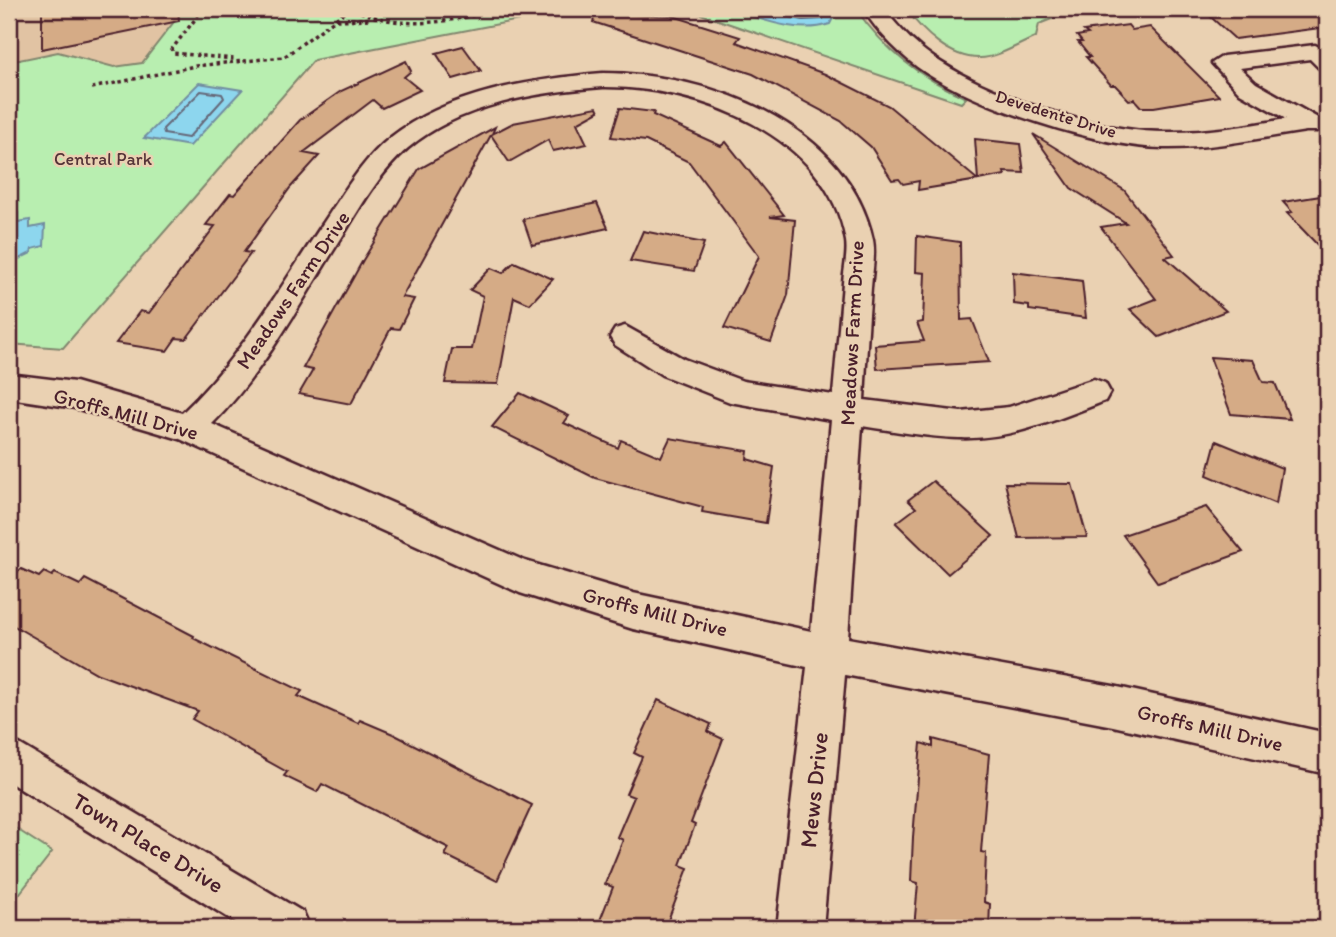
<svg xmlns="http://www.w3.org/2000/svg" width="1336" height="937" font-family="Itim,sans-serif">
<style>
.built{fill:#e1c3a3}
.green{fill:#b8eeb0;stroke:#81866e;stroke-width:2}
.water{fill:#8dd6ee;stroke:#728da0;stroke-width:2}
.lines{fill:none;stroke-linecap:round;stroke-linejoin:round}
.shore{stroke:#656879;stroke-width:2}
.stream{fill:#728da0;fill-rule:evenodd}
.building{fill:#d5ab86;stroke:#4a1f2b;stroke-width:2}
.minor-casing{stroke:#4a1f2b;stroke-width:5}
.path{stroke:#4a1f2b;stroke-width:3.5;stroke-dasharray:3.5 3.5;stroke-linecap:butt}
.minor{fill:#ead1b2;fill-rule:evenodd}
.labels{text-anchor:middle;stroke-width:5;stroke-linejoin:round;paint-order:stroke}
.far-street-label{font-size:18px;fill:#4a1f2b;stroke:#ead1b2}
.far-park-label{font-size:18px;fill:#553438;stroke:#ead1b2}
.street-label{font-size:21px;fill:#4a1f2b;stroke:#ead1b2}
.near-street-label{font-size:24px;fill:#4a1f2b;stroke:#ead1b2}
</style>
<rect width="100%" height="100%" fill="#ead1b2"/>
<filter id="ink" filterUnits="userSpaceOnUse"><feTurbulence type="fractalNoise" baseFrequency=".0143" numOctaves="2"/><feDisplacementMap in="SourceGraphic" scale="14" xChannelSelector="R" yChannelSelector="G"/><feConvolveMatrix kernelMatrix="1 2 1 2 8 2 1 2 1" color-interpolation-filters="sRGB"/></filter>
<g filter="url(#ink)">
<path class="built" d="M9,9H184L142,63L114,67L58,52L9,62Z"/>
<g class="green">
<path d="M184,9H576L314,60L63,348L9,344V62L58,52L114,67L142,63Z"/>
<path d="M686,9H856C885,51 920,77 966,98L961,103Z"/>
<path d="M906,9H1077L1039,24L1036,37C1021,43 997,58 980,58C950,59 922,31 906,9Z"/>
<path d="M9,824L52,852L9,907Z"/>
</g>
<g class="water">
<path d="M727,9H829L833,18L830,24C797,35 759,18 727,9Z"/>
<path d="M199,83L242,90L190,146L144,138Z"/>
<path d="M18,213V222L30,220V228L45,225L44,246L32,249L31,253L9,264V216Z"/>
</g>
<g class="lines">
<g class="shore">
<path d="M753,9L803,20L823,19L824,9"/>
<path d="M201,91L222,94L224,98L188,138L164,134L163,129Z"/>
</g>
<path class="stream" d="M965,9H973L960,15L957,13Z"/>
</g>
<g class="building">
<path d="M42,9H178L179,21L42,49Z"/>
<path d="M1202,9H1327V27L1235,39Z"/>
<path d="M595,14L673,16L740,37L736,42L825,74L889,106L978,180L918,190L919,181L903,184L899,179L892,180L871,147L841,121L753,74L593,22Z"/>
<path d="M1128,25L1132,30L1150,27L1219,96L1154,107H1141L1134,99L1129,100L1115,85H1111L1086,57H1090L1078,42H1082L1077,36L1088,34L1084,31Z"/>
<path d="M463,46L481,71L453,79L436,53Z"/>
<path d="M406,61L411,71L404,77L420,90L382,108L373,100L303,153L319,156L290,188L244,252L251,253L186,339L176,338L167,351L116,343L140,311L149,313L215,226L206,225L230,194L234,195L300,120L341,91Z"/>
<path d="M597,107L599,111L577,123L587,144L553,151L548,140L509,162L491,135L402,297L414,299L399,329L391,328L351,404L299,394L313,370L303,368L363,260L419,169L495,127L492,134L513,123Z"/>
<path d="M620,108L654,112L653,115L721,146L726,142L784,215L770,217L795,220L788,295L771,342L724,328L759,256L689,162L646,141L611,137Z"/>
<path d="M1033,134L1124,190L1174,255L1165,257L1226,311L1159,337L1130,309L1156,299L1101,227L1126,223L1071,188Z"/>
<path d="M975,139L1020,144L1024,173L1004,172L1005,175L978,180Z"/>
<path d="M1327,195V255L1287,213L1292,212L1283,202Z"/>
<path d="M597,203L608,228L532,245L523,219Z"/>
<path d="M643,231L704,243L694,271L630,261Z"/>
<path d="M917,236L960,242L961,320L972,319L989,362L877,369L875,345L924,341L917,323L923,322L925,273L916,272Z"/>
<path d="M514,262L553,279L530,304L514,297L498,384L445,383L452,349H472L483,296L470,290L491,268L503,273Z"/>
<path d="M1013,272L1082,281L1086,318L1029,310V306L1014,304Z"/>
<path d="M1210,357L1253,360L1263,382L1275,383L1290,419L1231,414Z"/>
<path d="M520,393L569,416L564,423L618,448L621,440L661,457L670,438L748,451L747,459L774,467L766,523L702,512L703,507L595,478L492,427Z"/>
<path d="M1216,441L1282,468L1276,504L1207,475Z"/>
<path d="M933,481L993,536L948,574L896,523L916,508L908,500Z"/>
<path d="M1005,483L1072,484L1087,537L1019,538Z"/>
<path d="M1206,507L1243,552L1158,583L1123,535Z"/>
<path d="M21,569L39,577L44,572L52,576L55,573L80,585L85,579L194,636L193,638L302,691L298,696L358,723L360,720L393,734L532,805L497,881L445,855L449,848L322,784L317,792L284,776L287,772L192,719L198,711L98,674L9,623V580Z"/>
<path d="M658,700L711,724L708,732L723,739L691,823L695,825L680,865L688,868L665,928H597L613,887L605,884L623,840L617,837L634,797L626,794L642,757L634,753Z"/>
<path d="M933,739L989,754L981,852L986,853L984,902L990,904L989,928H914L918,883L911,881L913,837L921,743L933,747Z"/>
</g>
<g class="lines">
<g class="minor-casing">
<g id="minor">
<path d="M863,9H884C900,30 919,49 942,63C999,99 1096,131 1164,132C1205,133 1246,126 1286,119L1240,93L1212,63L1223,56L1315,45L1327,51V70L1319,68L1310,59L1240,68L1256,83L1323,121L1327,126L1323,131H1306C1259,138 1211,149 1163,148C1096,146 983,109 926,73C902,57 878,33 863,9Z"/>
<path d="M603,73C709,73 848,124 873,240C876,255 872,273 871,288C868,325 866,363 864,400L961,412L1009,407L1094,379L1105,383L1110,392L1105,401C1059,419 1010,440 959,438C927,437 894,431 862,426L848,638L1113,686L1327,733V774L1113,726L845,675L823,928H777L807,667L633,629L520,593L180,439L75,408L9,398V374L75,382L182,413C240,358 278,291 322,225C343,194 362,160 391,137C448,92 533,79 603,73ZM603,87C698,86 828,135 846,241C848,253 844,270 843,283C840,320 836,358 833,395L743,381L684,359L625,326L615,329L610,337L615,345L662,375L730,402L831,420L811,631L633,593L525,561L212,424C266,370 301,301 342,237C361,206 380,172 408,148C461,104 537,92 603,87Z"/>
<path d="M9,738L303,912L310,928H245L9,782Z"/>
</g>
</g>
<g class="path">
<path d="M203,9L172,49L173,53L234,59"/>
<path d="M354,9C403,32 450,22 500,9"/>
<path d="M337,20L371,19"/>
<path d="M92,88L195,66L284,57L349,9"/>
</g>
<use href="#minor" class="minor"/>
</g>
</g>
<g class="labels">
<g class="far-street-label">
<text transform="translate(1056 114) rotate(17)" y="6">Devedente Drive</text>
</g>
<g class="far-park-label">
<text x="103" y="165">Central Park</text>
</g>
<g class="street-label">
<text transform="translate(293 290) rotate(-56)" y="7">Meadows Farm Drive</text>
<text transform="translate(852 333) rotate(-87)" y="7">Meadows Farm Drive</text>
<text transform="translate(126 414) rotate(15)" y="7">Groffs Mill Drive</text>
<text transform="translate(655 612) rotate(14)" y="7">Groffs Mill Drive</text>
<text transform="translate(1210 728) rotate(13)" y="7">Groffs Mill Drive</text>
</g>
<g class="near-street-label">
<text transform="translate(814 790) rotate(-84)" y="8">Mews Drive</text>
<text transform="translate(148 843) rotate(31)" y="8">Town Place Drive</text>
</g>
</g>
<rect width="1336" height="937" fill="none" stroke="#ead1b2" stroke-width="35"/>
<rect x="18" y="18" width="1301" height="902" fill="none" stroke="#4a1f2b" stroke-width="2.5" filter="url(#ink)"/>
</svg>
